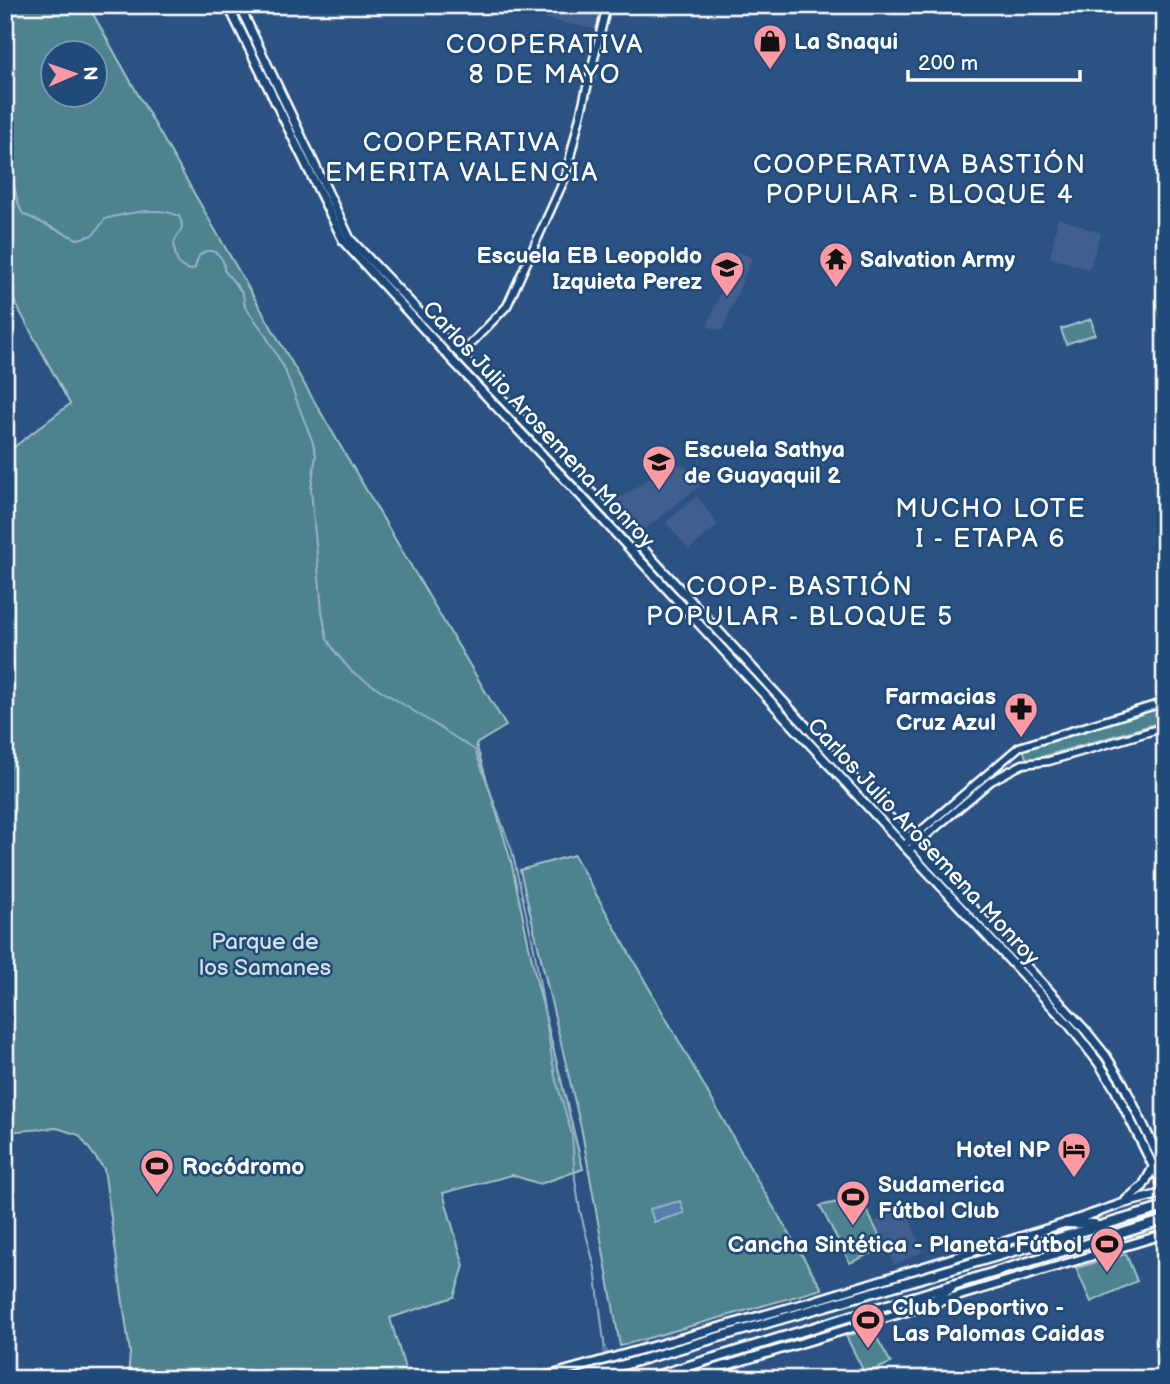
<svg xmlns="http://www.w3.org/2000/svg" width="1170" height="1384" font-family="'Balsamiq Sans',sans-serif">
<style>
.built{fill:#3f5f8e}
.green{fill:#4d828f;stroke:#a6c0c7;stroke-width:2;fill-rule:evenodd}
.water{fill:#557eaa;stroke:#99b2cc;stroke-width:2}
.lines{fill:none;stroke-linecap:round;stroke-linejoin:round}
.stream{stroke:#99b2cc;stroke-width:2}
.canal{stroke:#557eaa;stroke-width:6}
.tertiary-casing{stroke:#fff;stroke-width:11}
.secondary-casing{stroke:#fff;stroke-width:12}
.primary-casing{stroke:#fff;stroke-width:12}
.trunk-casing{stroke:#fff;stroke-width:13}
.tertiary{stroke:#1f4a7a;stroke-width:6}
.secondary{stroke:#1f4a7a;stroke-width:7}
.primary{stroke:#1f4a7a;stroke-width:7}
.trunk{stroke:#1f4a7a;stroke-width:8}
.labels{text-anchor:middle;stroke-width:5;stroke-linejoin:round;paint-order:stroke}
.poi-label{font-size:23px;font-weight:bold;fill:#fff;stroke:#1f4a7a;text-anchor:start}
.street-label{font-size:23px;fill:#fff;stroke:#1f4a7a}
.park-label{font-size:23px;fill:#d2e0e3;stroke:#1f4a7a}
.quarter-label{font-size:26px;letter-spacing:2px;fill:#fff;stroke:#1f4a7a}
</style>
<rect width="100%" height="100%" fill="#2b5282"/>
<filter id="ink" filterUnits="userSpaceOnUse"><feTurbulence type="fractalNoise" baseFrequency=".0143" numOctaves="2"/><feDisplacementMap in="SourceGraphic" scale="14" xChannelSelector="R" yChannelSelector="G"/><feConvolveMatrix kernelMatrix="1 2 1 2 8 2 1 2 1" color-interpolation-filters="sRGB"/></filter>
<g filter="url(#ink)">
<g class="built">
<path d="M513,5H602L598,30L512,12Z"/>
<path d="M1058,218L1101,233L1089,269L1050,258Z"/>
<path d="M738,251L752,258L722,331L707,326Z"/>
<path d="M675,461L707,480L639,534L609,505Z"/>
<path d="M697,496L718,525L689,550L666,522Z"/>
<path d="M904,1207L923,1251L894,1265L874,1222Z"/>
</g>
<g class="green">
<path d="M5,5H88C223,248 364,488 506,726L476,744L511,861L535,974L583,1169L540,1184L512,1175L443,1193L464,1266L454,1297L390,1318L408,1379H128L130,1352L104,1169L79,1135L57,1128L5,1132V454L70,404L5,284ZM52,52H94V94H52Z"/>
<path d="M1091,319L1095,334L1066,344L1061,329Z"/>
<path d="M1165,704V721L1031,760C1025,758 1024,755 1024,749L1027,746Z"/>
<path d="M574,855L752,1171L822,1289L620,1346L582,1132L520,870Z"/>
<path d="M860,1197L885,1247L850,1263L820,1206Z"/>
<path d="M1126,1254L1137,1281L1091,1302L1076,1268Z"/>
<path d="M872,1329L891,1363L865,1374L846,1336Z"/>
</g>
<path class="water" d="M680,1201L684,1213L654,1222L650,1209Z"/>
<g class="lines">
<path class="stream" d="M5,172C18,185 14,199 23,214L77,239L90,236L95,233L105,219L108,218C130,213 158,206 179,216C186,229 179,231 174,243C175,256 176,268 191,270L195,268C196,264 197,259 199,256C210,244 225,255 224,270L237,286L243,294L245,307L263,331L284,368L313,443L316,455L311,489L322,611L327,639L336,653L352,672L475,750L512,851L534,948L555,1077L572,1135L575,1179L580,1211L595,1268L605,1351"/>
<path class="canal" d="M605,1351L615,1379"/>
<g class="tertiary-casing">
<g id="tertiary">
<path d="M460,355L507,306L565,178L607,5"/>
<path d="M903,846L1019,747L1165,702"/>
<path d="M908,851L991,781L1017,767L1023,764L1049,761L1165,727"/>
</g>
</g>
<g class="secondary-casing">
<g id="secondary">
<path d="M228,5L344,242L451,359L581,496L1071,1027L1098,1062L1114,1087L1165,1190"/>
<path d="M239,5L350,239L589,490L1086,1031L1106,1056L1123,1083L1165,1170"/>
</g>
</g>
<g class="primary-casing">
<g id="primary">
<path d="M1163,1165L1165,1167"/>
<path d="M1126,1200L1143,1186L1154,1166"/>
<path d="M537,1379L813,1301L1066,1223L1121,1204L1165,1193"/>
<path d="M681,1379L1165,1234"/>
</g>
</g>
<g class="trunk-casing">
<g id="trunk">
<path d="M1066,1223L1094,1224"/>
<path d="M925,1306L951,1288"/>
<path d="M575,1379L1165,1207"/>
<path d="M646,1379L1165,1220"/>
</g>
</g>
<use href="#tertiary" class="tertiary"/>
<use href="#secondary" class="secondary"/>
<use href="#primary" class="primary"/>
<use href="#trunk" class="trunk"/>
</g>
</g>
<defs>
<g id="shop-pin" transform="scale(1.75)"><path d="M0 17L-7.5 6A9.5 9.5 0 1 1 7.5 6Z" fill="#ff9aa2" stroke="#1f4a7a"/><path d="M-5-2.5h2.3a2.7 3.5 0 0 1 5.4 0H5L5.5 6h-11ZM-1.5-2.5h3a1.5 2.3 0 0 0-3 0Z" fill="#111"/></g>
<g id="temple-pin" transform="scale(1.75)"><path d="M0 17L-7.5 6A9.5 9.5 0 1 1 7.5 6Z" fill="#ff9aa2" stroke="#1f4a7a"/><path d="M0-6L5-2H3V0L6.5 2.5H4V6H1.5V3h-3V6H-4V2.5H-6.5L-3 0V-2H-5Z" fill="#111"/></g>
<g id="school-pin" transform="scale(1.75)"><path d="M0 17L-7.5 6A9.5 9.5 0 1 1 7.5 6Z" fill="#ff9aa2" stroke="#1f4a7a"/><path d="M0-5L7-2L0 1L-7-2ZM-4 1L0 2.5L4 1V4Q0 6-4 4Z" fill="#111"/></g>
<g id="pharmacy-pin" transform="scale(1.75)"><path d="M0 17L-7.5 6A9.5 9.5 0 1 1 7.5 6Z" fill="#ff9aa2" stroke="#1f4a7a"/><path d="M-2-6h4v4h4v4h-4v4h-4v-4h-4v-4h4Z" fill="#111"/></g>
<g id="hotel-pin" transform="scale(1.75)"><path d="M0 17L-7.5 6A9.5 9.5 0 1 1 7.5 6Z" fill="#ff9aa2" stroke="#1f4a7a"/><path d="M-6-4.5h1.5V1H6V5H4.5V3h-9V5H-6ZM-4 0a1.8 1.8 0 1 1 3.6 0ZM.5 0V-2.5h3Q6-2.5 6 0Z" fill="#111"/></g>
<g id="stadium-pin" transform="scale(1.75)"><path d="M0 17L-7.5 6A9.5 9.5 0 1 1 7.5 6Z" fill="#ff9aa2" stroke="#1f4a7a"/><path d="M0-5a6.5 5 0 1 0 0 10a6.5 5 0 1 0 0-10ZM-3.5-1.8h7v3.6h-7Z" fill="#111"/></g>
</defs>
<g fill-rule="evenodd">
<use href="#shop-pin" x="770" y="41"/>
<use href="#temple-pin" x="836" y="259"/>
<use href="#school-pin" x="727" y="268"/>
<use href="#school-pin" x="659" y="462"/>
<use href="#pharmacy-pin" x="1021" y="709"/>
<use href="#hotel-pin" x="1074" y="1149"/>
<use href="#stadium-pin" x="157" y="1166"/>
<use href="#stadium-pin" x="853" y="1197"/>
<use href="#stadium-pin" x="1107" y="1244"/>
<use href="#stadium-pin" x="868" y="1320"/>
</g>
<g class="labels">
<g class="poi-label">
<text x="794" y="49">La Snaqui</text>
<text x="702" y="263" text-anchor="end">Escuela EB Leopoldo<tspan x="702" dy="26">Izquieta Perez</tspan></text>
<text x="860" y="267">Salvation Army</text>
<text x="684" y="457">Escuela Sathya<tspan x="684" dy="26">de Guayaquil 2</tspan></text>
<text x="996" y="704" text-anchor="end">Farmacias<tspan x="996" dy="26">Cruz Azul</tspan></text>
<text x="1050" y="1157" text-anchor="end">Hotel NP</text>
<text x="182" y="1174">Rocódromo</text>
<text x="878" y="1192">Sudamerica<tspan x="878" dy="26">Fútbol Club</tspan></text>
<text x="1082" y="1252" text-anchor="end">Cancha Sintética - Planeta Fútbol</text>
<text x="892" y="1315">Club Deportivo -<tspan x="892" dy="26">Las Palomas Caidas</tspan></text>
</g>
<g class="street-label">
<text transform="translate(539 424) rotate(47)" y="8">Carlos Julio Arosemena Monroy</text>
<text transform="translate(924 841) rotate(47)" y="8">Carlos Julio Arosemena Monroy</text>
</g>
<g class="park-label">
<text x="265" y="949">Parque de<tspan x="265" dy="26">los Samanes</tspan></text>
</g>
<g class="quarter-label">
<text x="545" y="53">COOPERATIVA<tspan x="545" dy="30">8 DE MAYO</tspan></text>
<text x="462" y="151">COOPERATIVA<tspan x="462" dy="30">EMERITA VALENCIA</tspan></text>
<text x="920" y="173">COOPERATIVA BASTIÓN<tspan x="920" dy="30">POPULAR - BLOQUE 4</tspan></text>
<text x="991" y="517">MUCHO LOTE<tspan x="991" dy="30">I - ETAPA 6</tspan></text>
<text x="800" y="595">COOP- BASTIÓN<tspan x="800" dy="30">POPULAR - BLOQUE 5</tspan></text>
</g>
</g>
<rect width="1170" height="1384" fill="none" stroke="#1f4a7a" stroke-width="28"/>
<rect x="14" y="14" width="1142" height="1356" fill="none" stroke="#fff" stroke-width="2.5" filter="url(#ink)"/>
<g transform="translate(74 74) rotate(88)"><circle r="33" fill="#1f4a7a" stroke="#7992af" stroke-width="2"/>
<path d="M0-5L12 26L0 18L-12 26Z" fill="#ff9aa2"/>
<text y="-10" font-size="19" font-weight="bold" text-anchor="middle" fill="#ffffff">N</text>
</g>
<path d="M908 70v10h172v-10" fill="none" stroke="#ffffff" stroke-width="3.5"/>
<text x="918" y="70" font-size="21" fill="#ffffff" stroke="#1f4a7a" stroke-width="5" paint-order="stroke">200 m</text>
</svg>
